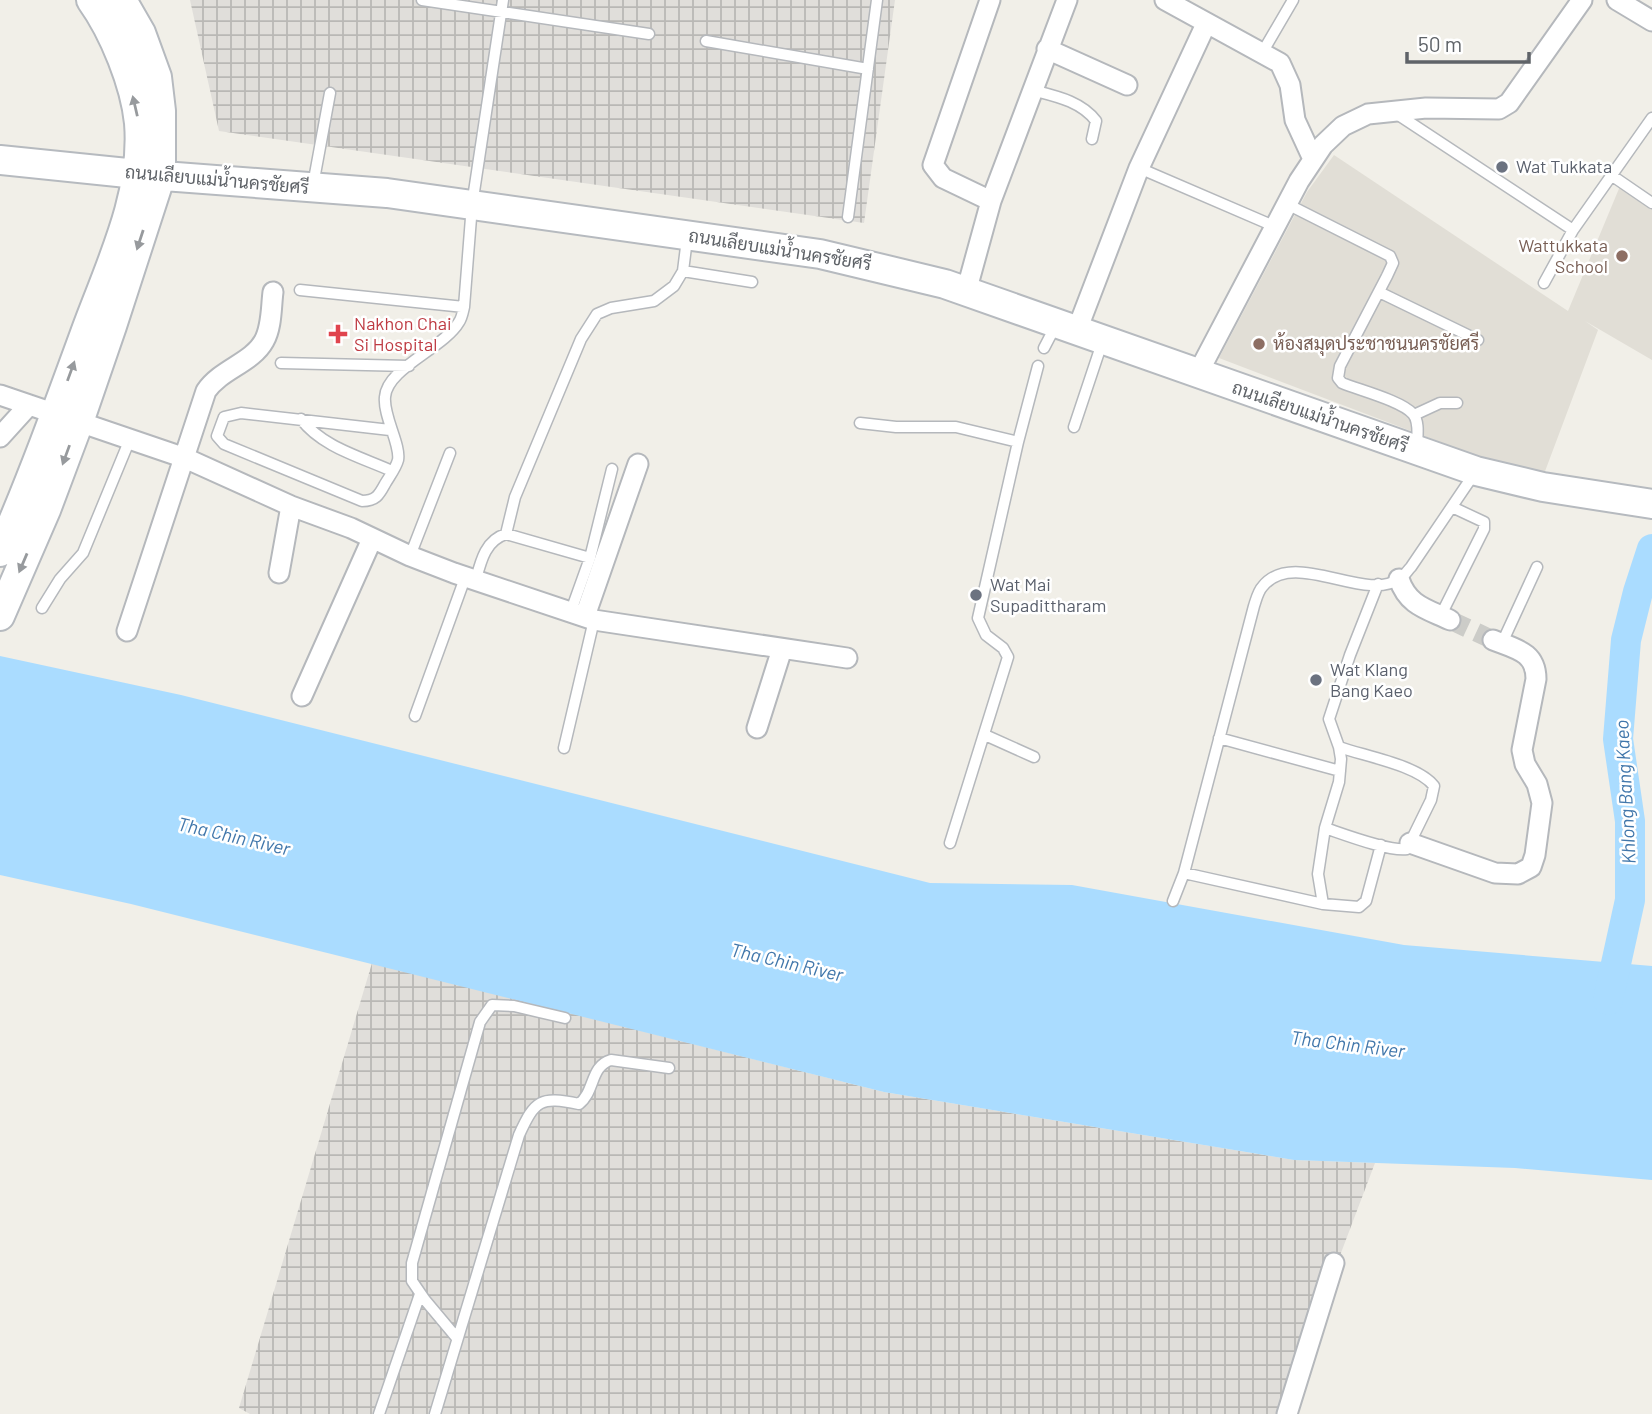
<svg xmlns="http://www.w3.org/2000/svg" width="1652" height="1414" viewBox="0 0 1652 1414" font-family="Barlow,Sarabun,sans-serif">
	<defs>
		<pattern id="industrial-grid" width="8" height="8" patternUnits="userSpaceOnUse" patternTransform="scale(1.75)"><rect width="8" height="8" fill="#e0deda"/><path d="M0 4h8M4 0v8" fill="none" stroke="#b9b8b5"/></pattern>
	</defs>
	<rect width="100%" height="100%" fill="#f1efe8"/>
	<path fill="url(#industrial-grid)" d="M 190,0 L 895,0 L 864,223 L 219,131 Z
		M 372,963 L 884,1092 L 1294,1160 L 1375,1163 L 1280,1414 L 250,1414 L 239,1408 Z"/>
	<path fill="#e1ded6" d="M 1334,155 L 1568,311 L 1623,179 L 1652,201 L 1652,360 L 1585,321 L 1598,330 L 1544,474 L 1490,461 L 1219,358 L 1307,192 Z"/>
	<path fill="#aadcff" d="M 0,656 L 181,695 L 930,883 L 1072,885 L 1404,945 L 1652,966 L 1652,1180 L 1515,1168 L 1294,1160 L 884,1092 L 131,904 L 0,875 Z"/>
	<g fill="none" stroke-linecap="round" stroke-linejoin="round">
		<path stroke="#aadcff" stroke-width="30" d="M 1608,1000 L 1630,900 L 1630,821 L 1618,739 L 1626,640 L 1638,592 L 1652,549"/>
		<path stroke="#ccccc8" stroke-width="19" stroke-dasharray="19 10" stroke-linecap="butt" d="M 1450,620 L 1493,640"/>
		<g stroke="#b5b8bc" stroke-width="13">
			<path id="lane" d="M 422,0 L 649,34
				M 706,41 L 868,69
				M 1262,53 L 1293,0
				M 1032,90 C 1055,96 1081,101 1096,121 L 1092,139
				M 1397,114 L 1573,230 L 1652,118
				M 1139,168 L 1276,227
				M 1611,175 L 1652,203
				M 313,185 L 330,93
				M 1287,204 L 1390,256 L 1393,263 L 1387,276 L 1340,366 L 1338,378 L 1342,383 C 1359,390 1402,401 1413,414 C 1420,422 1417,437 1417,447
				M 848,217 L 877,0
				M 683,271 L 752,282
				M 1544,283 L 1573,230
				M 300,290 L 464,307
				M 1379,292 L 1478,340
				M 1044,348 L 1056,325
				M 281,363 L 409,366
				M 1414,415 L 1440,403 L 1457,403
				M 301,419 C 322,447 361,457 392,471
				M 860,423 L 896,427 L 956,427 L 1018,442
				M 1074,427 L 1102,343
				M 390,430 L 241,413 L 224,417 L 217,436 L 224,444 L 362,501 C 376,501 379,495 385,484 C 389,477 396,468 398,460 C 401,445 383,416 385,397 C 387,368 444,348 459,322 C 462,318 463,311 464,307 L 472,205 L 503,0
				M 506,534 L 515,497 L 581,339 L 597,314 L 611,308 L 654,301 L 674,286 L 683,271 L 687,239
				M 410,556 L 450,453
				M 476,579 C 481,560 486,540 506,534 L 590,558
				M 42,608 L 60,579 L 83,553 L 130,439
				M 571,611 L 590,558 L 612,469
				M 1441,615 L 1484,529 L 1484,522 L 1452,507
				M 1502,643 L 1537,567
				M 415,716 L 465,578
				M 985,735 L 1034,757
				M 1219,738 L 1340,771
				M 1339,747 C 1364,756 1418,765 1434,786 L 1431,800 L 1407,849 C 1390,852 1343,834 1325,828 L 1339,782 L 1341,759 L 1339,747 L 1329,719 L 1350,655 L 1378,584
				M 564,748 L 594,620
				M 950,843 L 1008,657 L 1003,648 L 986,635 L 978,618 L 1018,442 L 1038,366
				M 1184,873 L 1323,904 L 1359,907 L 1366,901 L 1381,845
				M 1173,901 L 1184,873 L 1254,606 C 1256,600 1258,591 1263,586 C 1294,548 1365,603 1399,579 C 1404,577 1407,571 1411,567 L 1474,474
				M 1323,904 L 1318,874 L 1325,828
				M 456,1337 L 425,1300 L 412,1281 L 412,1263 L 480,1022 L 492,1005 L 514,1006 L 565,1018
				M 379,1414 L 420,1294
				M 435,1414 L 519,1135 C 535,1100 540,1096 579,1104 C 595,1092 590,1066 611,1060 L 669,1068"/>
		</g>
		<g stroke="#b5b8bc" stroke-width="23">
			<path id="street" d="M 990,0 L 933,165 L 943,178 L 991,201
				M 1165,0 L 1280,63 L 1290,85 L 1295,120 L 1313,159
				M 1617,0 L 1652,21
				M 1047,49 L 1127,85
				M 966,292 L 991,201 L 1067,0
				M 1077,330 L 1139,168 L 1206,24
				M 1198,373 L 1299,181 L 1323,145 L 1343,126 L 1368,114 L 1426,108 L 1499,109 L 1509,103 L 1582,0
				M 0,395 L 185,458 L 291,506 L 351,528 L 410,556 L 454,573 L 594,620 L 847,658
				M 0,437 L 29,405
				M 279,573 L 291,506
				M 1399,579 C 1408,606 1427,609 1450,620
				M 585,616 L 638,464
				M 127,631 L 206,391 C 221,369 252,363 264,341 C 272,327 271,307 273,292
				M 302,696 L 372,539
				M 757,728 L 782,649
				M 1410,843 L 1495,873 L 1518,874 L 1531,867 L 1535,855 L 1542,803 L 1537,784 L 1525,764 L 1522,750 L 1536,679 C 1536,652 1516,649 1493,640
				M 1287,1414 L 1334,1263"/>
		</g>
		<g stroke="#b6babf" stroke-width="32">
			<path id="secondary" d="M 0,160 L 137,174 L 387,193 L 820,254 L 945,284 L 1476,471 L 1543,487 L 1652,504
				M 0,552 C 31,481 58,407 85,333 C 109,267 145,196 139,123 C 135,84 114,32 91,0
				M 0,616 L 46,510 L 79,422 L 112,326 L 161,175 L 161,111 L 157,77 L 141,33 L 122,0"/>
		</g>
		<use href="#lane" stroke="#fff" stroke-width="10"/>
		<use href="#street" stroke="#fff" stroke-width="19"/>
		<use href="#secondary" stroke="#fff" stroke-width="28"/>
	</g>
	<defs><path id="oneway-solid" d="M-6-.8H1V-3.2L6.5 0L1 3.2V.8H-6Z" transform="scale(1.75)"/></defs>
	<g fill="#979a9d">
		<use href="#oneway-solid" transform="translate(135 106) rotate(-103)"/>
		<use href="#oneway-solid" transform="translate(140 240) rotate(108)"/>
		<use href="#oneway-solid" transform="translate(71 371) rotate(-70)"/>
		<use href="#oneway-solid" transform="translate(66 455) rotate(110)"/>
		<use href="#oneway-solid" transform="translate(23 563) rotate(113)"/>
	</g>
	<g fill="#6b7280" stroke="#fff" stroke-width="2.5">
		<circle cx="1502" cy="167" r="7"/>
		<circle cx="976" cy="595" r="7"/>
		<circle cx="1316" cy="680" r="7"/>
	</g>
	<g fill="#8d6e63" stroke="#fff" stroke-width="2.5">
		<circle cx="1622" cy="256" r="7"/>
		<circle cx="1259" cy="344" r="7"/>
	</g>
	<path fill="#e0444e" stroke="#fff" stroke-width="2.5" d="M334.5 323.5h7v7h7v7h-7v7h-7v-7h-7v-7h7z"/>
	<g text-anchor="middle" stroke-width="5" stroke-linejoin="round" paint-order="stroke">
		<g font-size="18" fill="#5b616d" stroke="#fff" text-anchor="start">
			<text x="1516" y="173">Wat Tukkata</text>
			<text x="990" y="591">Wat Mai<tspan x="990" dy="21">Supadittharam</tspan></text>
			<text x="1330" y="676">Wat Klang<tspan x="1330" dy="21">Bang Kaeo</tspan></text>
		</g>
		<g font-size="18" fill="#5f6368" stroke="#fff">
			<text transform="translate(217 180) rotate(5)" y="6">ถนนเลียบแม่น้ำนครชัยศรี</text>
			<text transform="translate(780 250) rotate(9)" y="6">ถนนเลียบแม่น้ำนครชัยศรี</text>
			<text transform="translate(1320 417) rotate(19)" y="6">ถนนเลียบแม่น้ำนครชัยศรี</text>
		</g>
		<g font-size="18" fill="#785e54" stroke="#fff" text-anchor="end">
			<text x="1608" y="252">Wattukkata<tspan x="1608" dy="21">School</tspan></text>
			<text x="1273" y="350" text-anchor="start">ห้องสมุดประชาชนนครชัยศรี</text>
		</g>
		<g font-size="18" fill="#be3a42" stroke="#fff" text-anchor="start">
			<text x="354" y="330">Nakhon Chai<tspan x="354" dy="21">Si Hospital</tspan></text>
		</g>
		<g font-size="19" font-style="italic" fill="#4177ab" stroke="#fff">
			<text transform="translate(1625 792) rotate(-93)" y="7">Khlong Bang Kaeo</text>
			<text transform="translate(234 836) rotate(13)" y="7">Tha Chin River</text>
			<text transform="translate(787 962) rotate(13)" y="7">Tha Chin River</text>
			<text transform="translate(1348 1044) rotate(7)" y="7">Tha Chin River</text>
		</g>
	</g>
	<path d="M1407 52v10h122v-10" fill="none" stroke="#5f6368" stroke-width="3.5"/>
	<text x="1418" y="52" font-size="21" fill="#5f6368" stroke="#ffffff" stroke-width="5" paint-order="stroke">50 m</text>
</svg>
